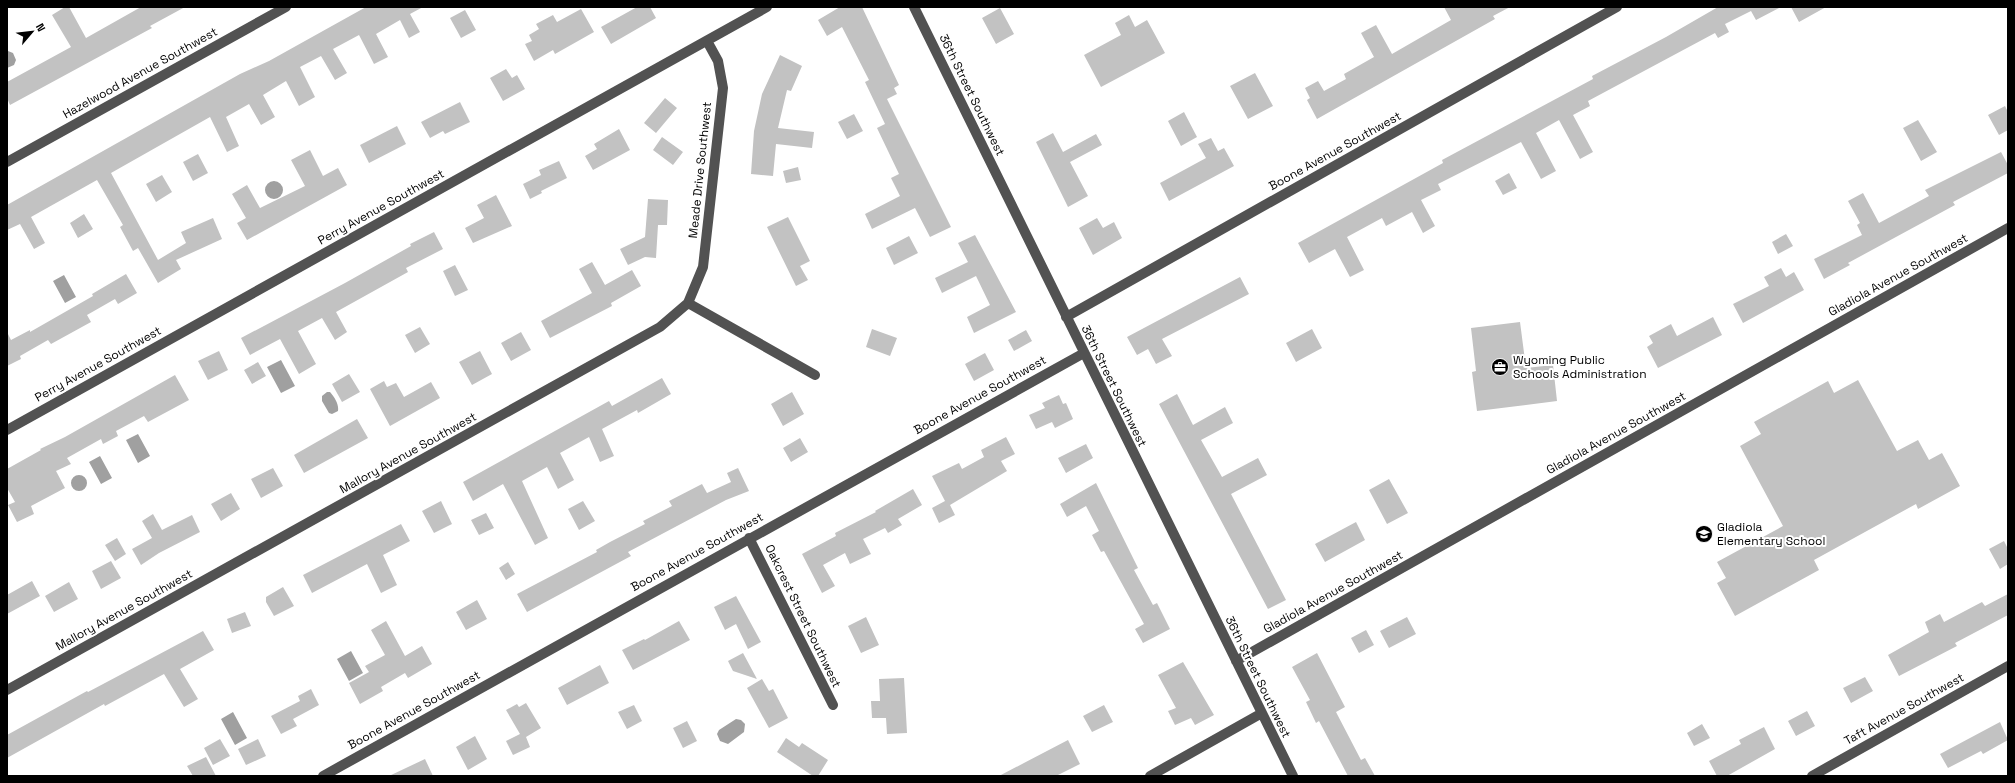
<svg xmlns="http://www.w3.org/2000/svg" width="2015" height="783" viewBox="0 0 2015 783" font-family="'Space Grotesk',sans-serif">
	<rect width="100%" height="100%" fill="#fff"/>
	<path fill="#a0a0a0" d="M 8,51 L 13,53 L 16,60 L 14,65 L 7,68 Z
		M265 190a9 9 0 1 1 18 0a9 9 0 1 1-18 0Z
		M 64,275 L 76,297 L 65,303 L 53,281 Z
		M 281,360 L 295,386 L 281,393 L 267,367 Z
		M 327,392 L 330,392 C 335,398 339,404 338,411 L 332,414 L 329,413 L 322,401 L 322,396 Z
		M 138,434 L 150,456 L 138,463 L 126,440 Z
		M 100,456 L 112,478 L 101,484 L 89,462 Z
		M71 483a8 8 0 1 1 16 0a8 8 0 1 1-16 0Z
		M 351,651 L 363,673 L 349,681 L 337,659 Z
		M 233,712 L 247,738 L 235,745 L 221,719 Z
		M 736,719 L 741,720 L 745,724 L 744,732 L 728,744 L 720,741 L 717,734 L 719,730 Z"/>
	<path fill="#c2c2c2" d="M 65,7 L 69,7 L 86,38 L 141,7 L 185,7 L 150,26 L 152,28 L 10,105 L 7,98 L 7,82 L 71,47 L 52,15 Z
		M 366,7 L 423,7 L 410,14 L 420,32 L 409,38 L 400,20 L 376,34 L 388,57 L 374,64 L 359,35 L 333,49 L 347,73 L 335,80 L 321,56 L 300,67 L 315,97 L 299,106 L 286,81 L 263,95 L 275,117 L 261,125 L 249,104 L 226,117 L 239,146 L 227,152 L 210,117 L 111,173 L 158,260 L 186,243 L 181,232 L 213,218 L 222,239 L 176,260 L 181,269 L 158,283 L 138,248 L 133,251 L 120,227 L 123,225 L 97,180 L 31,217 L 45,243 L 34,249 L 20,224 L 7,230 L 7,205 L 240,74 L 269,61 Z
		M 637,7 L 650,7 L 656,18 L 611,44 L 601,27 Z
		M 840,7 L 862,7 L 899,85 L 894,88 L 897,94 L 887,99 L 951,227 L 930,237 L 915,208 L 872,229 L 865,214 L 900,196 L 891,178 L 899,174 L 877,128 L 885,124 L 865,82 L 869,80 L 842,27 L 827,36 L 818,20 Z
		M 1444,7 L 1510,7 L 1493,16 L 1495,19 L 1317,119 L 1307,100 L 1310,98 L 1305,88 L 1318,81 L 1324,91 L 1346,79 L 1344,74 L 1374,57 L 1361,33 L 1376,25 L 1392,54 L 1451,20 Z
		M 1718,7 L 1781,7 L 1756,20 L 1751,11 L 1725,24 L 1729,32 L 1718,38 L 1715,33 L 1588,101 L 1590,106 L 1573,115 L 1593,152 L 1580,159 L 1559,120 L 1536,133 L 1556,171 L 1541,179 L 1521,142 L 1438,184 L 1441,190 L 1421,200 L 1435,226 L 1423,233 L 1412,212 L 1386,226 L 1382,218 L 1347,237 L 1364,270 L 1350,277 L 1335,249 L 1309,263 L 1298,243 L 1443,163 L 1442,160 L 1593,79 L 1592,76 L 1666,37 Z
		M 1791,7 L 1826,7 L 1799,22 Z
		M 1000,8 L 1014,34 L 996,44 L 982,18 Z
		M 581,9 L 594,32 L 555,54 L 553,50 L 534,61 L 525,44 L 532,41 L 529,35 L 539,29 L 536,24 L 553,15 L 557,22 Z
		M 465,10 L 476,30 L 461,38 L 450,18 Z
		M 1129,15 L 1135,27 L 1147,20 L 1165,53 L 1101,87 L 1084,55 L 1121,35 L 1115,23 Z
		M 780,55 L 802,66 L 791,91 L 787,90 L 778,128 L 814,132 L 812,148 L 776,144 L 773,176 L 751,174 L 754,131 L 762,94 Z
		M 506,69 L 512,78 L 517,75 L 525,89 L 503,101 L 490,78 Z
		M 1255,73 L 1273,106 L 1248,119 L 1230,86 Z
		M 665,98 L 677,108 L 656,133 L 644,123 Z
		M 460,102 L 470,122 L 445,134 L 443,131 L 430,138 L 421,122 Z
		M 2005,106 L 2008,112 L 2008,130 L 1999,135 L 1988,115 Z
		M 1184,112 L 1197,137 L 1181,146 L 1168,121 Z
		M 854,114 L 863,131 L 847,139 L 838,122 Z
		M 1918,120 L 1937,152 L 1921,161 L 1903,128 Z
		M 397,126 L 406,144 L 369,163 L 360,145 Z
		M 619,129 L 630,150 L 593,170 L 585,156 L 597,149 L 594,144 Z
		M 1053,133 L 1063,152 L 1096,134 L 1102,145 L 1070,162 L 1088,196 L 1068,207 L 1036,142 Z
		M 662,137 L 683,152 L 673,165 L 653,150 Z
		M 1211,138 L 1218,151 L 1224,148 L 1234,166 L 1169,201 L 1160,183 L 1206,158 L 1198,144 Z
		M 310,150 L 323,176 L 338,168 L 347,185 L 247,240 L 237,223 L 246,218 L 232,194 L 247,185 L 260,208 L 305,186 L 291,160 Z
		M 2001,152 L 2008,165 L 2008,173 L 1953,202 L 1955,205 L 1848,263 L 1850,265 L 1824,279 L 1814,259 L 1862,235 L 1857,225 L 1860,223 L 1848,201 L 1863,193 L 1879,223 L 1929,196 L 1925,190 Z
		M 198,154 L 208,173 L 193,181 L 183,162 Z
		M 559,161 L 567,178 L 541,191 L 542,193 L 530,199 L 523,184 L 541,175 L 539,170 Z
		M 798,167 L 801,180 L 786,183 L 783,171 Z
		M 1509,173 L 1517,188 L 1503,195 L 1495,181 Z
		M 162,175 L 172,192 L 156,202 L 146,184 Z
		M 496,195 L 512,226 L 473,243 L 465,228 L 484,218 L 477,205 Z
		M 648,199 L 668,200 L 667,225 L 658,225 L 656,258 L 645,257 L 628,265 L 620,249 L 645,237 Z
		M 84,214 L 93,229 L 78,238 L 70,223 Z
		M 788,217 L 810,261 L 800,266 L 808,280 L 796,286 L 767,227 Z
		M 1097,218 L 1103,228 L 1114,222 L 1122,238 L 1093,255 L 1079,228 Z
		M 434,232 L 443,249 L 406,268 L 408,272 L 336,312 L 347,332 L 335,340 L 322,318 L 298,331 L 316,364 L 299,374 L 280,339 L 250,355 L 241,338 L 345,283 L 411,246 L 410,244 Z
		M 1786,234 L 1793,246 L 1778,254 L 1772,242 Z
		M 975,235 L 1016,312 L 974,333 L 967,317 L 990,305 L 976,276 L 942,293 L 935,278 L 968,262 L 958,243 Z
		M 909,236 L 918,253 L 894,265 L 886,248 Z
		M 592,262 L 605,285 L 632,270 L 641,286 L 611,303 L 612,306 L 550,338 L 541,321 L 592,293 L 579,269 Z
		M 455,265 L 468,290 L 455,296 L 443,271 Z
		M 1781,268 L 1786,277 L 1794,272 L 1804,290 L 1743,323 L 1733,304 L 1769,286 L 1764,277 Z
		M 126,274 L 137,293 L 118,304 L 115,299 L 87,315 L 91,322 L 51,344 L 48,340 L 20,356 L 21,359 L 7,366 L 7,332 L 11,340 L 30,330 L 30,332 L 93,296 L 92,294 Z
		M 1240,277 L 1249,294 L 1162,339 L 1172,356 L 1156,364 L 1148,349 L 1137,355 L 1127,337 Z
		M 1713,317 L 1722,335 L 1658,368 L 1647,347 L 1653,343 L 1649,336 L 1671,324 L 1677,336 Z
		M 1520,322 L 1526,368 L 1553,365 L 1557,401 L 1477,411 L 1472,372 L 1476,371 L 1471,328 Z
		M 420,327 L 430,344 L 415,353 L 405,335 Z
		M 872,329 L 897,338 L 890,356 L 866,347 Z
		M 1312,329 L 1322,348 L 1296,362 L 1286,343 Z
		M 1026,330 L 1032,341 L 1014,351 L 1008,340 Z
		M 521,332 L 531,350 L 511,361 L 501,343 Z
		M 219,351 L 228,370 L 208,380 L 198,361 Z
		M 480,351 L 492,374 L 472,385 L 459,362 Z
		M 985,353 L 994,370 L 974,381 L 965,364 Z
		M 258,362 L 266,376 L 252,384 L 244,370 Z
		M 349,374 L 360,392 L 342,402 L 332,384 Z
		M 175,375 L 189,400 L 148,422 L 144,416 L 116,431 L 118,436 L 103,444 L 101,439 L 67,458 L 71,464 L 56,471 L 65,488 L 31,506 L 34,514 L 17,522 L 8,505 L 15,502 L 7,488 L 7,469 L 41,450 L 40,449 L 65,437 Z
		M 662,378 L 671,394 L 638,413 L 637,410 L 602,429 L 614,456 L 600,462 L 589,437 L 560,453 L 574,480 L 558,489 L 547,467 L 522,481 L 548,538 L 535,545 L 503,484 L 473,501 L 463,482 L 609,401 L 612,406 Z
		M 1858,380 L 1897,451 L 1918,440 L 1929,460 L 1942,453 L 1960,486 L 1918,509 L 1916,504 L 1814,560 L 1819,570 L 1735,616 L 1717,583 L 1726,578 L 1717,562 L 1783,526 L 1740,446 L 1761,434 L 1754,422 L 1828,381 L 1834,393 Z
		M 384,381 L 387,387 L 396,383 L 404,397 L 431,382 L 440,398 L 390,426 L 370,389 Z
		M 792,392 L 804,414 L 783,426 L 771,404 Z
		M 1177,394 L 1193,425 L 1225,407 L 1233,423 L 1201,440 L 1222,477 L 1258,458 L 1267,475 L 1231,494 L 1286,600 L 1268,609 L 1159,404 Z
		M 1059,395 L 1063,404 L 1066,403 L 1073,419 L 1055,428 L 1052,422 L 1036,429 L 1029,415 L 1045,408 L 1042,403 Z
		M 357,419 L 368,438 L 304,473 L 294,455 Z
		M 1006,437 L 1015,454 L 1001,461 L 1007,471 L 950,505 L 955,515 L 939,523 L 932,508 L 945,501 L 932,476 L 959,463 L 962,469 L 984,457 L 981,450 Z
		M 800,438 L 808,452 L 791,462 L 783,448 Z
		M 1086,444 L 1093,458 L 1066,473 L 1058,458 Z
		M 273,468 L 283,486 L 261,498 L 251,479 Z
		M 738,468 L 749,491 L 726,500 L 628,552 L 631,556 L 527,612 L 517,594 L 597,552 L 596,550 L 610,542 L 645,524 L 643,521 L 672,506 L 669,501 L 702,484 L 707,493 L 731,482 L 727,473 Z
		M 1389,479 L 1408,513 L 1387,524 L 1369,490 Z
		M 1096,483 L 1138,568 L 1134,570 L 1153,605 L 1157,603 L 1170,629 L 1143,643 L 1135,629 L 1144,624 L 1104,551 L 1101,552 L 1092,535 L 1099,531 L 1086,506 L 1067,517 L 1060,504 Z
		M 913,489 L 922,505 L 898,519 L 902,525 L 888,533 L 885,528 L 863,539 L 871,554 L 850,564 L 845,553 L 823,565 L 835,586 L 822,593 L 802,554 L 836,536 L 835,533 L 876,512 L 875,511 Z
		M 231,493 L 240,509 L 221,521 L 211,504 Z
		M 441,501 L 452,524 L 434,533 L 422,511 Z
		M 583,501 L 595,521 L 579,530 L 568,509 Z
		M 486,513 L 494,528 L 479,535 L 471,520 Z
		M 153,514 L 162,530 L 192,515 L 200,532 L 159,553 L 141,565 L 132,549 L 152,538 L 142,521 Z
		M 1356,522 L 1365,540 L 1325,562 L 1315,544 Z
		M 401,524 L 410,541 L 383,555 L 397,585 L 381,593 L 367,564 L 312,593 L 303,575 Z
		M 117,538 L 126,554 L 115,561 L 105,545 Z
		M 2004,541 L 2008,549 L 2008,564 L 2000,569 L 1989,549 Z
		M 111,561 L 121,578 L 101,589 L 92,571 Z
		M 508,562 L 515,574 L 506,580 L 499,568 Z
		M 32,581 L 40,596 L 7,614 L 7,595 Z
		M 69,582 L 78,599 L 54,612 L 45,596 Z
		M 283,587 L 294,606 L 274,616 L 266,602 L 266,597 Z
		M 2008,594 L 2008,615 L 1955,643 L 1957,646 L 1899,676 L 1888,655 L 1929,632 L 1925,622 L 1940,614 L 1944,622 L 1982,602 L 1985,606 Z
		M 736,596 L 761,642 L 748,649 L 736,624 L 725,630 L 714,607 Z
		M 477,600 L 487,619 L 466,630 L 456,612 Z
		M 245,612 L 251,626 L 232,633 L 227,619 Z
		M 866,617 L 879,645 L 861,653 L 848,626 Z
		M 1407,617 L 1416,634 L 1389,648 L 1380,631 Z
		M 386,621 L 405,656 L 422,646 L 432,664 L 408,678 L 405,673 L 381,687 L 383,691 L 360,704 L 349,683 L 369,672 L 365,666 L 385,655 L 371,630 Z
		M 679,621 L 690,640 L 633,670 L 622,650 L 644,639 L 645,640 Z
		M 1366,630 L 1374,645 L 1359,653 L 1351,638 Z
		M 203,631 L 214,650 L 180,669 L 198,699 L 184,707 L 164,674 L 105,706 L 104,704 L 7,758 L 7,735 L 87,691 L 88,692 Z
		M 743,653 L 757,679 L 733,671 L 728,661 Z
		M 1317,653 L 1345,707 L 1336,712 L 1361,760 L 1365,758 L 1375,776 L 1348,776 L 1319,721 L 1316,723 L 1306,702 L 1310,700 L 1292,667 Z
		M 1183,662 L 1214,715 L 1195,725 L 1191,718 L 1175,725 L 1168,711 L 1176,708 L 1158,675 Z
		M 600,665 L 609,683 L 567,705 L 558,688 Z
		M 1865,677 L 1873,691 L 1851,703 L 1843,688 Z
		M 904,678 L 907,733 L 887,734 L 886,718 L 872,718 L 871,701 L 880,701 L 879,679 Z
		M 762,679 L 769,691 L 773,689 L 788,718 L 769,728 L 747,688 Z
		M 311,689 L 319,705 L 293,719 L 297,726 L 281,734 L 271,716 L 300,701 L 298,696 Z
		M 526,703 L 541,728 L 526,737 L 530,747 L 513,755 L 506,741 L 520,734 L 506,710 L 517,704 L 519,707 Z
		M 634,705 L 642,721 L 627,729 L 618,712 Z
		M 1104,705 L 1113,722 L 1092,732 L 1083,716 Z
		M 1807,711 L 1815,726 L 1796,736 L 1788,721 Z
		M 687,721 L 697,741 L 683,748 L 673,728 Z
		M 2000,722 L 2008,740 L 1983,754 L 1981,751 L 1948,768 L 1940,754 Z
		M 1702,724 L 1710,738 L 1694,746 L 1687,733 Z
		M 1764,727 L 1775,749 L 1727,776 L 1717,776 L 1709,761 L 1741,744 L 1739,740 Z
		M 475,736 L 487,759 L 468,770 L 456,747 Z
		M 786,738 L 799,747 L 802,743 L 828,760 L 818,776 L 813,776 L 777,752 Z
		M 220,739 L 230,756 L 213,765 L 204,748 Z
		M 258,739 L 266,756 L 246,765 L 238,749 Z
		M 1068,740 L 1080,764 L 1056,776 L 999,776 Z
		M 206,757 L 216,776 L 193,776 L 187,766 Z
		M 425,759 L 433,776 L 389,776 Z"/>
	<g fill="none" stroke-linecap="round" stroke-linejoin="round">
		<path stroke="#525252" stroke-width="10" d="M 914,7 L 1293,776
			M 7,162 L 286,7
			M 688,303 L 815,375
			M 1066,317 L 1617,7
			M 7,430 L 767,7
			M 749,538 L 833,705
			M 1236,661 L 2008,228
			M 7,690 L 660,327 L 688,303 L 703,267 L 723,88 L 718,61 L 707,41
			M 323,776 L 1084,353
			M 1150,776 L 1262,713
			M 1812,776 L 2008,666"/>
	</g>
	<defs>
		<g id="office-disc" transform="scale(0.9)"><circle r="9.5" fill="#000" stroke="#fff"/><path d="M-6-3h4V-5.5h4V-3h4V5H-6ZM-1-4.5V-3h2v-1.5ZM-6 0V1H6V0Z" fill="#fff"/></g>
		<g id="school-disc" transform="scale(0.9)"><circle r="9.5" fill="#000" stroke="#fff"/><path d="M0-5L7-2L0 1L-7-2ZM-4 1L0 2.5L4 1V4Q0 6-4 4Z" fill="#fff"/></g>
	</defs>
	<g fill-rule="evenodd">
		<use href="#office-disc" x="1500" y="367"/>
		<use href="#school-disc" x="1704" y="534"/>
	</g>
	<g text-anchor="middle" stroke-width="4" stroke-linejoin="round" paint-order="stroke">
		<g font-size="12" fill="#000" stroke="#fff">
			<text transform="translate(140 73) rotate(-29)" y="4">Hazelwood Avenue Southwest</text>
			<text transform="translate(972 95) rotate(64)" y="4">36th Street Southwest</text>
			<text transform="translate(1335 151) rotate(-29)" y="4">Boone Avenue Southwest</text>
			<text transform="translate(700 170) rotate(-84)" y="4">Meade Drive Southwest</text>
			<text transform="translate(381 207) rotate(-29)" y="4">Perry Avenue Southwest</text>
			<text transform="translate(1898 275) rotate(-29)" y="4">Gladiola Avenue Southwest</text>
			<text transform="translate(98 364) rotate(-29)" y="4">Perry Avenue Southwest</text>
			<text transform="translate(1114 386) rotate(64)" y="4">36th Street Southwest</text>
			<text transform="translate(980 395) rotate(-29)" y="4">Boone Avenue Southwest</text>
			<text transform="translate(1616 433) rotate(-29)" y="4">Gladiola Avenue Southwest</text>
			<text transform="translate(408 453) rotate(-29)" y="4">Mallory Avenue Southwest</text>
			<text transform="translate(697 552) rotate(-29)" y="4">Boone Avenue Southwest</text>
			<text transform="translate(1333 592) rotate(-29)" y="4">Gladiola Avenue Southwest</text>
			<text transform="translate(124 610) rotate(-29)" y="4">Mallory Avenue Southwest</text>
			<text transform="translate(803 616) rotate(64)" y="4">Oakcrest Street Southwest</text>
			<text transform="translate(1258 677) rotate(64)" y="4">36th Street Southwest</text>
			<text transform="translate(1904 709) rotate(-29)" y="4">Taft Avenue Southwest</text>
			<text transform="translate(414 710) rotate(-29)" y="4">Boone Avenue Southwest</text>
		</g>
		<g font-size="12" fill="#000" stroke="#fff" text-anchor="start">
			<text x="1513" y="364">Wyoming Public<tspan x="1513" dy="14">Schools Administration</tspan></text>
			<text x="1717" y="531">Gladiola<tspan x="1717" dy="14">Elementary School</tspan></text>
		</g>
	</g>
	<rect width="2015" height="783" fill="none" stroke="#000000" stroke-width="16"/>
	<g transform="translate(32 32) rotate(62)" stroke="#ffffff" stroke-width="3" paint-order="stroke">
	<path d="M0-3L7 15L0 10L-7 15Z" fill="#000000"/>
	<text y="-6" font-size="11" font-weight="bold" text-anchor="middle" fill="#000000">N</text>
	</g>
</svg>
